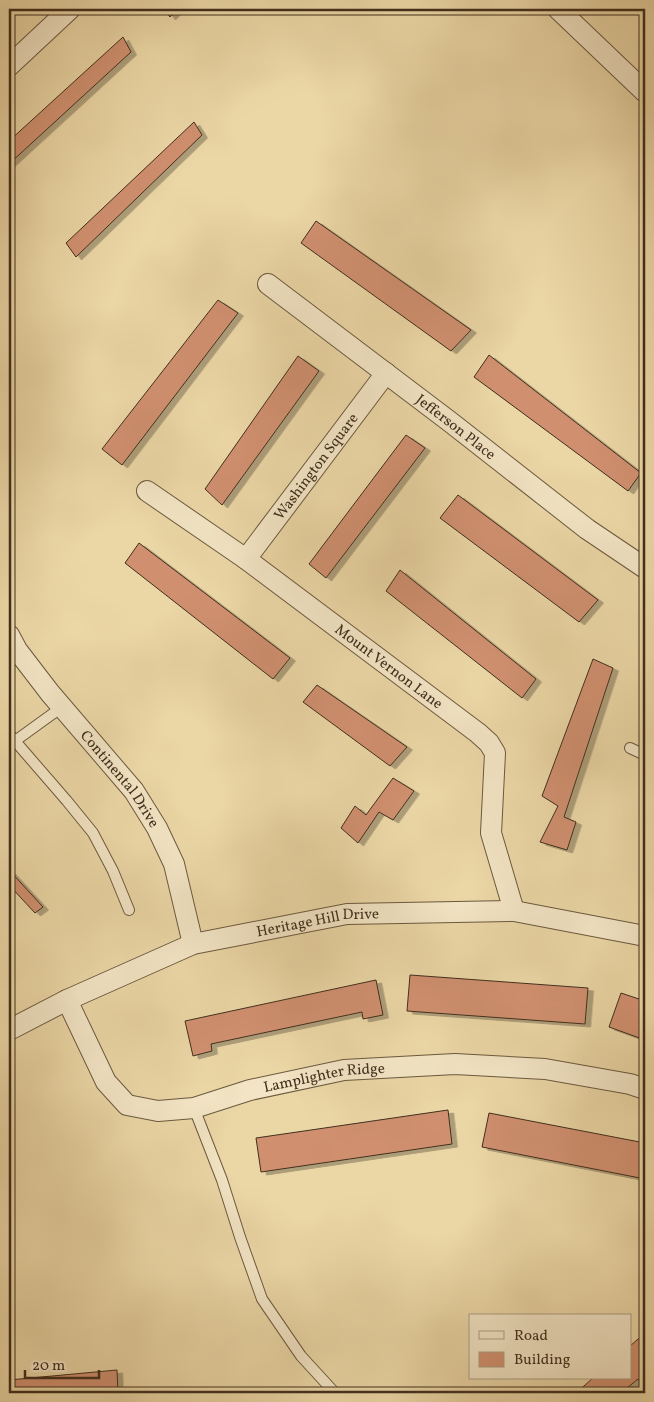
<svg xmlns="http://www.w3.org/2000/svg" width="654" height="1402" viewBox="0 0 654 1402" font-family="Vollkorn,serif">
	<defs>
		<filter id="shadow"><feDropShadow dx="5.5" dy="3" stdDeviation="0" flood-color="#0004"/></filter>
	</defs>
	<rect width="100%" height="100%" fill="#ebd6a5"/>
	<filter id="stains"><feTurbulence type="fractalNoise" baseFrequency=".004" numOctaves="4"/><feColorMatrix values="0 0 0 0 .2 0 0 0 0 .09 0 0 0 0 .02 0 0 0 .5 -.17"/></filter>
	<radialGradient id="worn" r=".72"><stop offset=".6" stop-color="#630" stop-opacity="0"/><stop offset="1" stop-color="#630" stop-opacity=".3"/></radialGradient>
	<path fill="#d0906f" stroke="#402f1d" filter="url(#shadow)" d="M 164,9 L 178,9 L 170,17 Z
		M 123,37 L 131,52 L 9,164 L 9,141 Z
		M 194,122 L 202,135 L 76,257 L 66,243 Z
		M 316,221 L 471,330 L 451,351 L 301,243 Z
		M 218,300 L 238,313 L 122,465 L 102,449 Z
		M 489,355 L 641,473 L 628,491 L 474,377 Z
		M 298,356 L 319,371 L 222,505 L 205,489 Z
		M 406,435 L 425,448 L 326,578 L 309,564 Z
		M 458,495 L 598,600 L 579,622 L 440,518 Z
		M 139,543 L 290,658 L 273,679 L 125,563 Z
		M 400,570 L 536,679 L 522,698 L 386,591 Z
		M 593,659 L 613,668 L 564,817 L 576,822 L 567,850 L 540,842 L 558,806 L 542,796 Z
		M 317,685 L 407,747 L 390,766 L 303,702 Z
		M 393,778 L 414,791 L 393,820 L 379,812 L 358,843 L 341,828 L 355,806 L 366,815 Z
		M 9,870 L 43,907 L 35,913 L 9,885 Z
		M 410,975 L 588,988 L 585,1024 L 407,1011 Z
		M 376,980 L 383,1015 L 363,1019 L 362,1012 L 211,1044 L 212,1051 L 193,1056 L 185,1021 Z
		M 621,993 L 645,1001 L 645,1040 L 609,1027 Z
		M 448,1110 L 452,1144 L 261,1172 L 256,1138 Z
		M 489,1113 L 645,1143 L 645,1179 L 482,1147 Z
		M 645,1333 L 645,1380 L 641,1383 L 638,1379 L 621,1393 L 576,1393 L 593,1378 L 630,1378 L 630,1346 Z
		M 117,1370 L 118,1393 L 9,1393 L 9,1380 Z"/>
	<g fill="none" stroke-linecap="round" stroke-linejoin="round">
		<g stroke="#6b593f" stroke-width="12">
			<path id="service" d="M 9,734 L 67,801 L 93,833 L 113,871 L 129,910
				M 15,741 L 62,707
				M 630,748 L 645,755
				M 194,1108 L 222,1180 L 240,1237 L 262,1299 L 301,1356 L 335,1393"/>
		</g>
		<g stroke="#6b593f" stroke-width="22">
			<g id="minor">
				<path d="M 558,9 L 645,92"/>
				<path d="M 9,66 L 70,9"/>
				<path id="s1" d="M 268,284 L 449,421 L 587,529 L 645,568"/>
				<path id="s2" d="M 147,491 L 246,559 L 478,733 L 489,743 L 495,753 L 491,833 L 514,911"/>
				<path id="s3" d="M 246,559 L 386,373"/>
				<path id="s4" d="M 9,635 L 17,650 L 50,693 L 134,791 L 157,828 L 174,864 L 193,944"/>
				<path id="s5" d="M 67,1000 L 106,1082 L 127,1105 L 158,1111 L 194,1108 L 250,1090 L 344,1070 L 455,1064 L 545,1069 L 630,1084 L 645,1089"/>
				<path id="s6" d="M 9,1030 L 67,1000 L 193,944 L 347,914 L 514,911 L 645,936"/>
			</g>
		</g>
		<use href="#service" stroke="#f2e4c4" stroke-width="10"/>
		<use href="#minor" stroke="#f2e4c4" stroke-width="20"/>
	</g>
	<g text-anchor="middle" stroke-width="5" stroke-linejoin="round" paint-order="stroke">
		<g font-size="15" fill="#402f1d" stroke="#f2e4c4">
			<text dy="5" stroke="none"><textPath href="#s1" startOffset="236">Jefferson Place</textPath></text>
			<text dy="5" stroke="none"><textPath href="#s3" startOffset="116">Washington Square</textPath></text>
			<text dy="5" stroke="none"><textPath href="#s2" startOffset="299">Mount Vernon Lane</textPath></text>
			<text dy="5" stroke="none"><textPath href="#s4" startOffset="182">Continental Drive</textPath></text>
			<text dy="5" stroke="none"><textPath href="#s6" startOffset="330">Heritage Hill Drive</textPath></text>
			<text dy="5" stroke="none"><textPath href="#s5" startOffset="324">Lamplighter Ridge</textPath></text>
		</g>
	</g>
	<rect width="654" height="1402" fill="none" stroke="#ebd6a5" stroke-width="30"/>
	<rect x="10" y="10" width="634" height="1382" fill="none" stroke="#402f1d" stroke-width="2.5"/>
	<rect x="15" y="15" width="624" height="1372" fill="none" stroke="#402f1d"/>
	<rect x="469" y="1314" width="162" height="65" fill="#f2e4c4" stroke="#ab9c81"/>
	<rect x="479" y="1331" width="25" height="8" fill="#f2e4c4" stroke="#ab9c81"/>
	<text x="514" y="1340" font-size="15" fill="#402f1d">Road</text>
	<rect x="479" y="1352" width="25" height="15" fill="#d0906f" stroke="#ab9c81"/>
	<text x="514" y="1364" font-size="15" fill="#402f1d">Building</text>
	<path d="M25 1370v8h74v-8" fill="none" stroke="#402f1d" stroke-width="2.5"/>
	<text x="32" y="1370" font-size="15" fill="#402f1d" stroke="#f2e4c4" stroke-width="4" paint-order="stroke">20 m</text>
	<rect width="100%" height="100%" filter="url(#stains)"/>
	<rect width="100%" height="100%" fill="url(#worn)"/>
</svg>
